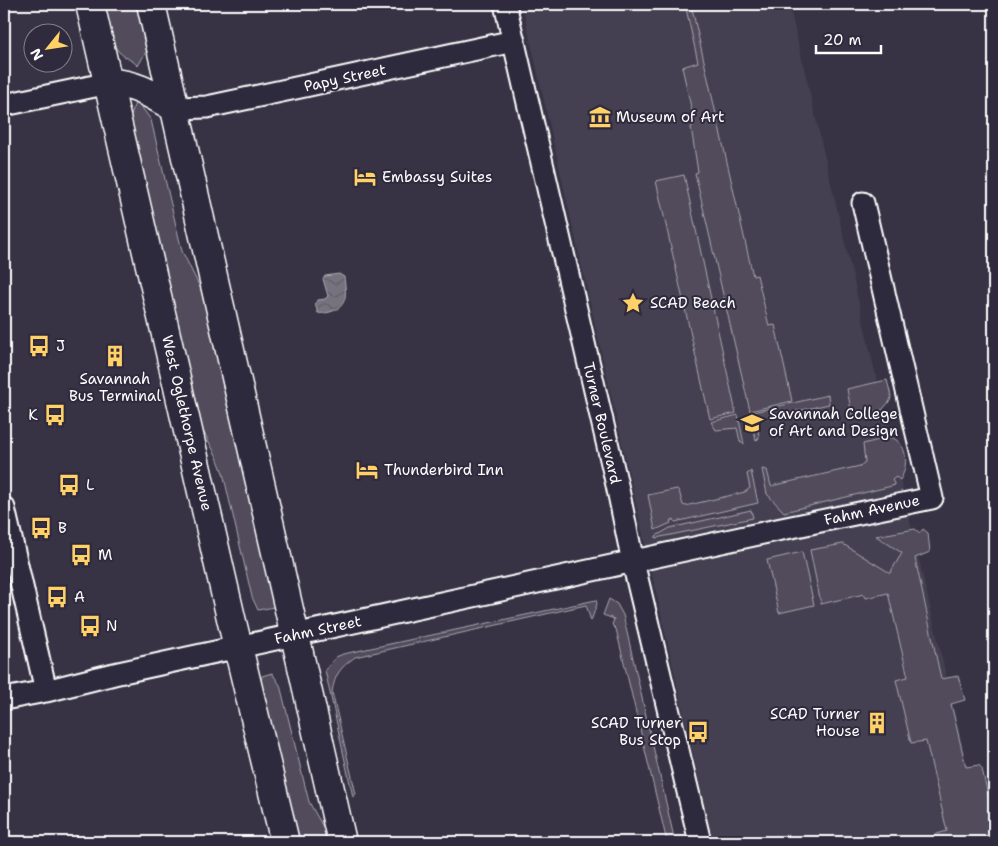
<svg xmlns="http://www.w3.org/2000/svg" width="998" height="846" viewBox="0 0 998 846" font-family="'Shantell Sans',sans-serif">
	<defs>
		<pattern id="water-waves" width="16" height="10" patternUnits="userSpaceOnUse" patternTransform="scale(1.25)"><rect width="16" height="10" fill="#76737f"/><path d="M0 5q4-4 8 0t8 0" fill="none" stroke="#5f5e63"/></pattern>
	</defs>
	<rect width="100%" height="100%" fill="#373345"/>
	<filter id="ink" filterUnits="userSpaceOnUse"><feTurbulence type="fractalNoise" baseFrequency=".02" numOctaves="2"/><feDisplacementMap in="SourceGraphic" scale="10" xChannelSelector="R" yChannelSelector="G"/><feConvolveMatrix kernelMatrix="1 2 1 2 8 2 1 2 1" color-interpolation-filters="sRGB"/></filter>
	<g filter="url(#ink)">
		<path fill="#444051" d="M 522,4 L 789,4 L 985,842 L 713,842 Z"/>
		<path fill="#514c5c" stroke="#a8a6ae" d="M 103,4 L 141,4 L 148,48 L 138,66 C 133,60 125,58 119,52 C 107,39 106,20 103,4 Z
			M 685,4 L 691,4 L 753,276 L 757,275 L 769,326 L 775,325 L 792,401 L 750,411 L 695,173 L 698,172 L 691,127 L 694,125 L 691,117 L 693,116 L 682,67 L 698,62 Z
			M 137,101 L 151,120 L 182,251 L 208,304 L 273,590 L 274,607 L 258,610 L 252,597 L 223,473 L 217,457 L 200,425 L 129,123 L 135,102 Z
			M 684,175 L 736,413 L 710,419 L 656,181 Z
			M 887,380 L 891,396 L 890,401 L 882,410 L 852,415 L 847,389 Z
			M 828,395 L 829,404 L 757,420 L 759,438 L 756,441 L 749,413 Z
			M 738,415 L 744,444 L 740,441 L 737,428 L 716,430 L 711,422 Z
			M 890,437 C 908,442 909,466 900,480 L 896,477 L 892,480 L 895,485 L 892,486 L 784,512 L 767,494 L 762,469 L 767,470 L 771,486 L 860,466 L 865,462 L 863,444 Z
			M 751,471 L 758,503 L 675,522 L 674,519 L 670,521 L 671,523 L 655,530 L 648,495 L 677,489 L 679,491 L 683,505 L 685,506 L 745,492 L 750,488 L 747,474 Z
			M 751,510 L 753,518 L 656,538 L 656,536 L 670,528 Z
			M 915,529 L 920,533 L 923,529 L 928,533 L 930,552 L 915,558 L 941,679 L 958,676 L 965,700 L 951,704 L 966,767 L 979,765 L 982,769 L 994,822 L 994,842 L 935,842 L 934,835 L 947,831 L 926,741 L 911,743 L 896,680 L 908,677 L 888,593 L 866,598 L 864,594 L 821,604 L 810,550 L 843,544 L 890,573 L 902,553 L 876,536 Z
			M 802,552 L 814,605 L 779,613 L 767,560 Z
			M 609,599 L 617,604 L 623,615 L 675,842 L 667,842 L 616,629 L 612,625 L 614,619 L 603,615 Z
			M 596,600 L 597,604 L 591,621 L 586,605 L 355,657 C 340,668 335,674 332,692 L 356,794 L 353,797 L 325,670 L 336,657 L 343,654 Z
			M 272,673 L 280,685 L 309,802 L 327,834 L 329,842 L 294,842 L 259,694 L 262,676 Z"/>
		<path fill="url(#water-waves)" stroke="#adabb2" d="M 339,274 L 344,277 C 346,292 349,307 330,312 C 325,313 323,314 318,313 L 315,304 L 318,300 L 325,299 L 328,296 L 323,279 L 325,276 Z"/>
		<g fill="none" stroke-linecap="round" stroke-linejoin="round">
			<g stroke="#fff" stroke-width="25">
				<path id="minor" d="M 505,4 L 617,485 L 633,562 L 700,842
					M 4,105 L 109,83
					M 175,108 L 207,107 L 514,41
					M 4,508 L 46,691
					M 4,699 L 46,691 L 114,674 L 777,530 L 932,498 L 863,203"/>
			</g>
			<g stroke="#fff" stroke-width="31">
				<path id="secondary" d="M 90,4 L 231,618 L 285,842
					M 151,4 L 342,842
					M 109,83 C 135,83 153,95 175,108"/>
			</g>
			<use href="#minor" stroke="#2f2a3d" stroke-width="21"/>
			<use href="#secondary" stroke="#2f2a3d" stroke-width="28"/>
		</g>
	</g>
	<defs>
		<g id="museum-bare" transform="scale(1.725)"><path d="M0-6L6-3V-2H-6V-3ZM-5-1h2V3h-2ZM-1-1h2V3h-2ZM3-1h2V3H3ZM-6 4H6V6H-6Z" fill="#ffd166" stroke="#2f2a3d" stroke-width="2.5" paint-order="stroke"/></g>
		<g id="hotel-bare" transform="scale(1.725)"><path d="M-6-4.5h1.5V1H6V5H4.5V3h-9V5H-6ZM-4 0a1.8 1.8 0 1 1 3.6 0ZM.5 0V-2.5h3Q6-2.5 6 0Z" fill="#ffd166" stroke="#2f2a3d" stroke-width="2.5" paint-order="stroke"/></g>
		<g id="sight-bare" transform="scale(1.725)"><path d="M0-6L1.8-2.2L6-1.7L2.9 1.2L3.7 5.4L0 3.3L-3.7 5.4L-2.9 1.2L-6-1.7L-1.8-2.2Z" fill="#ffd166" stroke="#2f2a3d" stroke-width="2.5" paint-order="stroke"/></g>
		<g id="bus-bare" transform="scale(1.725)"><path d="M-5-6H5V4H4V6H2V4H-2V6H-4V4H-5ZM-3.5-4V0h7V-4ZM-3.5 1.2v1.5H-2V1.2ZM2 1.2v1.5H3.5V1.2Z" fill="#ffd166" stroke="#2f2a3d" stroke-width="2.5" paint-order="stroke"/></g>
		<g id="building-bare" transform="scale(1.725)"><path d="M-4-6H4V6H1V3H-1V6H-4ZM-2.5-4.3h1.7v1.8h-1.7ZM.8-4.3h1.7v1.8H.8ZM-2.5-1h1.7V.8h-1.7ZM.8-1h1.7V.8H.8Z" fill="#ffd166" stroke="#2f2a3d" stroke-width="2.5" paint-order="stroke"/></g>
		<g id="university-bare" transform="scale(1.725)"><path d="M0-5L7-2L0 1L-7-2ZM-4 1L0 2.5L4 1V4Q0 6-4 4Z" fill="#ffd166" stroke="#2f2a3d" stroke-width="2.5" paint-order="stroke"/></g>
	</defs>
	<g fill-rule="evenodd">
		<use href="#museum-bare" x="600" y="117"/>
		<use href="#hotel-bare" x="365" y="177"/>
		<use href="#sight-bare" x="633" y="303"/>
		<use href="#bus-bare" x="39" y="346"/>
		<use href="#building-bare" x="115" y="356"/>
		<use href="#bus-bare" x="55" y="415"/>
		<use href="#university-bare" x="752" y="423"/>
		<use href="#hotel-bare" x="367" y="470"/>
		<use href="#bus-bare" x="69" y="485"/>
		<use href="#bus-bare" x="41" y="528"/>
		<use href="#bus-bare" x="81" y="555"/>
		<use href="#bus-bare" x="57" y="597"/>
		<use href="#bus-bare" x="90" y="626"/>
		<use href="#building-bare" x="877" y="723"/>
		<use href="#bus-bare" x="698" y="732"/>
	</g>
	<g text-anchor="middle" stroke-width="4" stroke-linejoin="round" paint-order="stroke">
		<g font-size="15" fill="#fff" stroke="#2f2a3d">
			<text transform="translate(345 78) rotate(-12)" y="5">Papy Street</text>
			<text transform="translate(187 423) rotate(77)" y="5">West Oglethorpe Avenue</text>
			<text transform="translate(602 423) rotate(77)" y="5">Turner Boulevard</text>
			<text transform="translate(872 510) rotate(-12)" y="5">Fahm Avenue</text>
			<text transform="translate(318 630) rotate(-12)" y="5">Fahm Street</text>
		</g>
		<g font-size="15" fill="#fff" stroke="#2f2a3d" text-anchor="start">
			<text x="616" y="122">Museum of Art</text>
			<text x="382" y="182">Embassy Suites</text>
			<text x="650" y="308">SCAD Beach</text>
			<text x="56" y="351">J</text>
			<text x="115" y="384" text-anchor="middle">Savannah<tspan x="115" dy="17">Bus Terminal</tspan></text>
			<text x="769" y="419">Savannah College<tspan x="769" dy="17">of Art and Design</tspan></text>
			<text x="38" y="420" text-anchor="end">K</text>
			<text x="384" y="475">Thunderbird Inn</text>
			<text x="86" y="490">L</text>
			<text x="58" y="533">B</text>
			<text x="98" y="560">M</text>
			<text x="74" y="602">A</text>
			<text x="106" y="631">N</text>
			<text x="860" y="719" text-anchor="end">SCAD Turner<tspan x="860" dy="17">House</tspan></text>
			<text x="681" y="728" text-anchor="end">SCAD Turner<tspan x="681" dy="17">Bus Stop</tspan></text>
		</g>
	</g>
	<rect width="998" height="846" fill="none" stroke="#2f2a3d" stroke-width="20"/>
	<rect x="10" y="10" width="978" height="826" fill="none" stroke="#fff" stroke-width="2" filter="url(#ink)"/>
	<g transform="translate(48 48) rotate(240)"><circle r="24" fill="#2f2a3d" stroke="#827f8b"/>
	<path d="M0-4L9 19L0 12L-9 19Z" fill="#ffd166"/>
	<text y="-8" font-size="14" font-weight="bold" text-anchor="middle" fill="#ffffff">N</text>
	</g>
	<path d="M816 45v8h65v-8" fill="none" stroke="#ffffff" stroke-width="2.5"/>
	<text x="823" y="45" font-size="15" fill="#ffffff" stroke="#2f2a3d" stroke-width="4" paint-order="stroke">20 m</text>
</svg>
